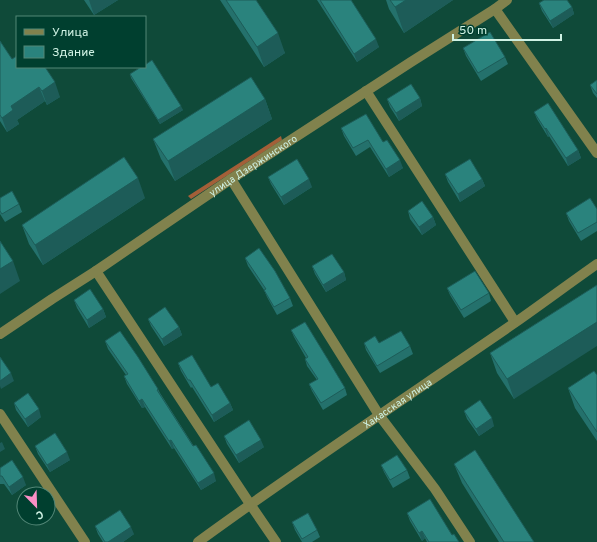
<svg xmlns="http://www.w3.org/2000/svg" width="597" height="542" viewBox="0 0 597 542" font-family="Overpass,sans-serif">
	<rect width="100%" height="100%" fill="#0f4a39"/>
	<path fill="#a35f38" d="M 281,136 L 282,140 L 191,199 L 188,196 Z"/>
	<g fill="none" stroke-linecap="round" stroke-linejoin="round">
		<g stroke="#81824d" stroke-width="10">
			<path d="M 495,9 L 597,153"/>
			<path d="M 366,91 L 515,322"/>
			<path d="M 231,179 L 379,415 L 435,489 L 470,542"/>
			<path d="M 96,271 L 250,504 L 276,542"/>
			<path id="s1" d="M 0,334 L 52,299 L 96,271 L 231,179 L 411,62 L 495,9 L 507,0"/>
			<path d="M 0,414 L 85,542"/>
			<path id="s2" d="M 198,542 C 302,466 410,395 516,322 C 543,303 570,283 597,264"/>
		</g>
	</g>
	<path fill="#24716c" d="M 84,0 L 118,0 L 94,15 Z
		M 220,0 L 256,0 L 285,53 L 264,67 Z
		M 317,0 L 351,0 L 379,47 L 357,62 Z
		M 386,0 L 453,0 L 404,33 L 389,9 Z
		M 539,3 L 572,7 L 574,14 L 553,28 L 542,11 Z
		M 0,41 L 12,59 L 60,97 L 47,105 L 45,101 L 17,120 L 19,124 L 7,132 L 0,121 Z
		M 463,48 L 505,57 L 508,64 L 481,81 L 466,56 Z
		M 130,74 L 183,110 L 160,124 L 131,78 Z
		M 597,80 L 597,98 L 593,93 L 590,85 Z
		M 420,98 L 422,106 L 399,121 L 390,107 L 387,99 Z
		M 265,99 L 272,119 L 175,181 L 161,159 L 153,139 Z
		M 534,112 L 578,150 L 581,158 L 568,166 L 549,136 L 548,137 L 537,119 Z
		M 341,128 L 383,142 L 403,168 L 389,177 L 370,147 L 356,156 L 344,136 Z
		M 445,174 L 482,179 L 485,186 L 460,202 L 448,182 Z
		M 268,177 L 312,187 L 284,205 L 271,184 Z
		M 0,198 L 19,204 L 22,212 L 5,222 L 0,214 Z
		M 145,198 L 43,265 L 29,244 L 22,225 Z
		M 597,209 L 597,231 L 581,241 L 569,221 L 566,213 Z
		M 408,211 L 433,217 L 436,225 L 422,235 L 410,219 Z
		M 245,258 L 290,298 L 293,306 L 277,315 L 267,297 L 264,290 L 248,266 Z
		M 312,266 L 344,272 L 346,280 L 326,292 L 315,274 Z
		M 597,285 L 514,399 L 497,373 L 490,353 Z
		M 447,288 L 489,293 L 491,301 L 464,318 L 450,295 Z
		M 74,300 L 103,309 L 106,317 L 89,328 L 77,308 Z
		M 148,319 L 179,327 L 182,335 L 164,346 L 151,326 Z
		M 291,330 L 327,358 L 329,362 L 345,388 L 347,395 L 323,410 L 312,391 L 309,384 L 317,380 L 307,366 L 305,359 L 306,358 L 294,337 Z
		M 105,341 L 158,389 L 160,393 L 216,481 L 201,490 L 174,448 L 172,449 L 145,407 L 142,408 L 127,384 L 124,376 L 126,375 L 108,349 Z
		M 364,343 L 410,346 L 413,354 L 380,373 L 366,350 Z
		M 178,363 L 211,387 L 230,403 L 233,410 L 214,422 L 192,387 L 191,388 L 181,371 Z
		M 597,375 L 597,441 L 575,408 L 568,388 Z
		M 14,403 L 41,417 L 28,427 L 16,410 Z
		M 464,411 L 494,426 L 479,436 L 467,419 Z
		M 224,436 L 264,447 L 239,463 L 227,444 Z
		M 35,446 L 70,460 L 50,472 L 38,454 Z
		M 454,464 L 534,542 L 499,542 L 462,483 Z
		M 381,465 L 407,470 L 410,478 L 393,488 L 384,472 Z
		M 0,468 L 26,485 L 12,495 L 4,484 L 0,484 Z
		M 407,513 L 452,535 L 459,542 L 427,542 L 425,538 L 422,541 L 410,521 Z
		M 292,522 L 317,530 L 320,537 L 312,542 L 302,542 L 295,530 Z
		M 95,526 L 134,534 L 123,542 L 103,542 L 98,534 Z"/>
	<path fill="#1d5c58" d="M 89,0 L 118,0 L 94,15 Z
		M 406,0 L 453,0 L 404,33 L 395,7 Z
		M 572,7 L 574,14 L 553,28 L 550,21 Z
		M 278,33 L 285,53 L 264,67 L 257,47 Z
		M 376,39 L 379,47 L 357,62 L 354,54 Z
		M 55,82 L 60,97 L 47,105 L 42,91 Z
		M 39,87 L 45,101 L 17,120 L 19,124 L 7,132 L 2,118 L 11,106 Z
		M 420,98 L 422,106 L 399,121 L 396,113 Z
		M 265,99 L 272,119 L 175,181 L 168,161 Z
		M 181,106 L 183,110 L 160,124 L 158,120 Z
		M 546,128 L 549,136 L 548,137 L 545,129 Z
		M 578,150 L 581,158 L 568,166 L 566,158 Z
		M 400,160 L 403,168 L 389,177 L 386,169 Z
		M 138,178 L 145,198 L 43,265 L 35,245 Z
		M 309,179 L 312,187 L 284,205 L 281,197 Z
		M 482,179 L 485,186 L 460,202 L 458,194 Z
		M 433,217 L 436,225 L 422,235 L 419,227 Z
		M 13,261 L 20,281 L 0,294 L 0,269 Z
		M 344,272 L 346,280 L 326,292 L 323,285 Z
		M 103,309 L 106,317 L 89,328 L 87,320 Z
		M 597,322 L 597,346 L 514,399 L 507,379 Z
		M 179,327 L 182,335 L 164,346 L 162,339 Z
		M 11,373 L 14,381 L 1,389 L 0,386 L 0,381 Z
		M 142,399 L 145,407 L 142,408 L 139,401 Z
		M 230,403 L 233,410 L 214,422 L 212,415 Z
		M 39,409 L 41,417 L 28,427 L 25,419 Z
		M 492,418 L 494,426 L 479,436 L 476,429 Z
		M 171,440 L 174,448 L 172,449 L 169,441 Z
		M 261,440 L 264,447 L 239,463 L 236,455 Z
		M 2,442 L 5,449 L 0,452 L 0,443 Z
		M 67,452 L 70,460 L 50,472 L 47,465 Z
		M 214,473 L 216,481 L 201,490 L 198,483 Z
		M 23,477 L 26,485 L 12,495 L 9,487 Z
		M 131,527 L 134,534 L 123,542 L 108,542 Z
		M 422,531 L 425,538 L 422,541 L 419,533 Z"/>
	<path fill="#2a837d" stroke="#1d5c58" d="M 226,0 L 256,0 L 278,33 L 257,47 Z
		M 320,0 L 351,0 L 376,39 L 354,54 Z
		M 390,0 L 406,0 L 395,7 Z
		M 544,0 L 567,0 L 572,7 L 550,21 L 539,3 Z
		M 490,32 L 505,57 L 478,73 L 463,48 Z
		M 0,41 L 12,59 L 17,56 L 17,67 L 45,67 L 55,82 L 42,91 L 39,87 L 11,106 L 13,110 L 2,118 L 0,115 Z
		M 152,60 L 181,106 L 158,120 L 130,74 L 141,67 L 145,67 L 145,65 Z
		M 251,77 L 265,99 L 168,161 L 153,139 Z
		M 597,80 L 597,94 L 590,85 Z
		M 411,84 L 420,98 L 396,113 L 387,99 Z
		M 548,103 L 578,150 L 566,158 L 546,128 L 545,129 L 534,112 Z
		M 366,114 L 383,142 L 387,140 L 400,160 L 386,169 L 368,140 L 353,148 L 341,128 Z
		M 124,157 L 138,178 L 35,245 L 22,225 Z
		M 297,159 L 309,179 L 281,197 L 268,177 Z
		M 470,159 L 482,179 L 458,194 L 445,174 Z
		M 12,191 L 19,204 L 2,214 L 0,211 L 0,198 Z
		M 590,198 L 597,209 L 597,222 L 578,233 L 566,213 Z
		M 422,201 L 433,217 L 419,227 L 408,211 Z
		M 0,241 L 13,261 L 0,269 Z
		M 259,248 L 275,271 L 290,298 L 274,307 L 264,290 L 266,289 L 245,258 Z
		M 332,254 L 344,272 L 323,285 L 312,266 Z
		M 475,271 L 489,293 L 461,310 L 447,288 Z
		M 597,285 L 597,322 L 507,379 L 490,353 Z
		M 90,289 L 103,309 L 87,320 L 74,300 Z
		M 165,307 L 179,327 L 162,339 L 148,319 Z
		M 305,322 L 327,358 L 345,388 L 321,403 L 309,384 L 318,379 L 305,359 L 308,357 L 291,330 Z
		M 120,331 L 138,357 L 158,389 L 157,390 L 193,446 L 196,445 L 214,473 L 198,483 L 171,440 L 169,441 L 142,399 L 139,401 L 124,376 L 128,374 L 105,341 Z
		M 401,331 L 410,346 L 377,366 L 364,343 L 375,336 L 379,343 Z
		M 192,355 L 211,387 L 218,383 L 230,403 L 212,415 L 190,380 L 188,380 L 178,363 Z
		M 0,357 L 11,373 L 0,381 Z
		M 594,371 L 597,375 L 597,432 L 568,388 Z
		M 28,393 L 39,409 L 25,419 L 14,403 Z
		M 480,400 L 492,418 L 476,429 L 464,411 Z
		M 249,420 L 261,440 L 236,455 L 224,436 Z
		M 55,433 L 67,452 L 47,465 L 35,446 Z
		M 475,450 L 534,542 L 504,542 L 454,464 Z
		M 397,455 L 407,470 L 390,480 L 381,465 Z
		M 12,460 L 23,477 L 9,487 L 2,476 L 0,476 L 0,468 Z
		M 430,499 L 452,535 L 454,534 L 459,542 L 429,542 L 422,531 L 419,533 L 407,513 Z
		M 120,510 L 131,527 L 108,542 L 105,542 L 95,526 Z
		M 308,513 L 317,530 L 302,539 L 292,522 Z"/>
	<g text-anchor="middle" stroke-width="3" stroke-linejoin="round" paint-order="stroke">
		<g font-size="10" fill="#cff2e4" stroke="#003f2f">
			<text dy="4" stroke="none"><textPath href="#s1" startOffset="304">улица Дзержинского</textPath></text>
			<text dy="4" stroke="none"><textPath href="#s2" startOffset="243">Хакасская улица</textPath></text>
		</g>
	</g>
	<rect x="16" y="16" width="130" height="52" fill="#003f2f" stroke="#538777"/>
	<rect x="24" y="29" width="20" height="6" fill="#81824d" stroke="#538777"/>
	<text x="52" y="36" font-size="12" fill="#cff2e4">Улица</text>
	<rect x="24" y="46" width="20" height="12" fill="#2a837d" stroke="#538777"/>
	<text x="52" y="56" font-size="12" fill="#cff2e4">Здание</text>
	<g transform="translate(36 506) rotate(157)"><circle r="19" fill="#003f2f" stroke="#538777"/>
	<path d="M0-3L7 15L0 10L-7 15Z" fill="#fb8fc6"/>
	<text y="-6" font-size="11" font-weight="bold" text-anchor="middle" fill="#cff2e4">С</text>
	</g>
	<path d="M453 34v6h108v-6" fill="none" stroke="#cff2e4" stroke-width="2"/>
	<text x="459" y="34" font-size="12" fill="#cff2e4" stroke="#003f2f" stroke-width="3" paint-order="stroke">50 m</text>
</svg>
